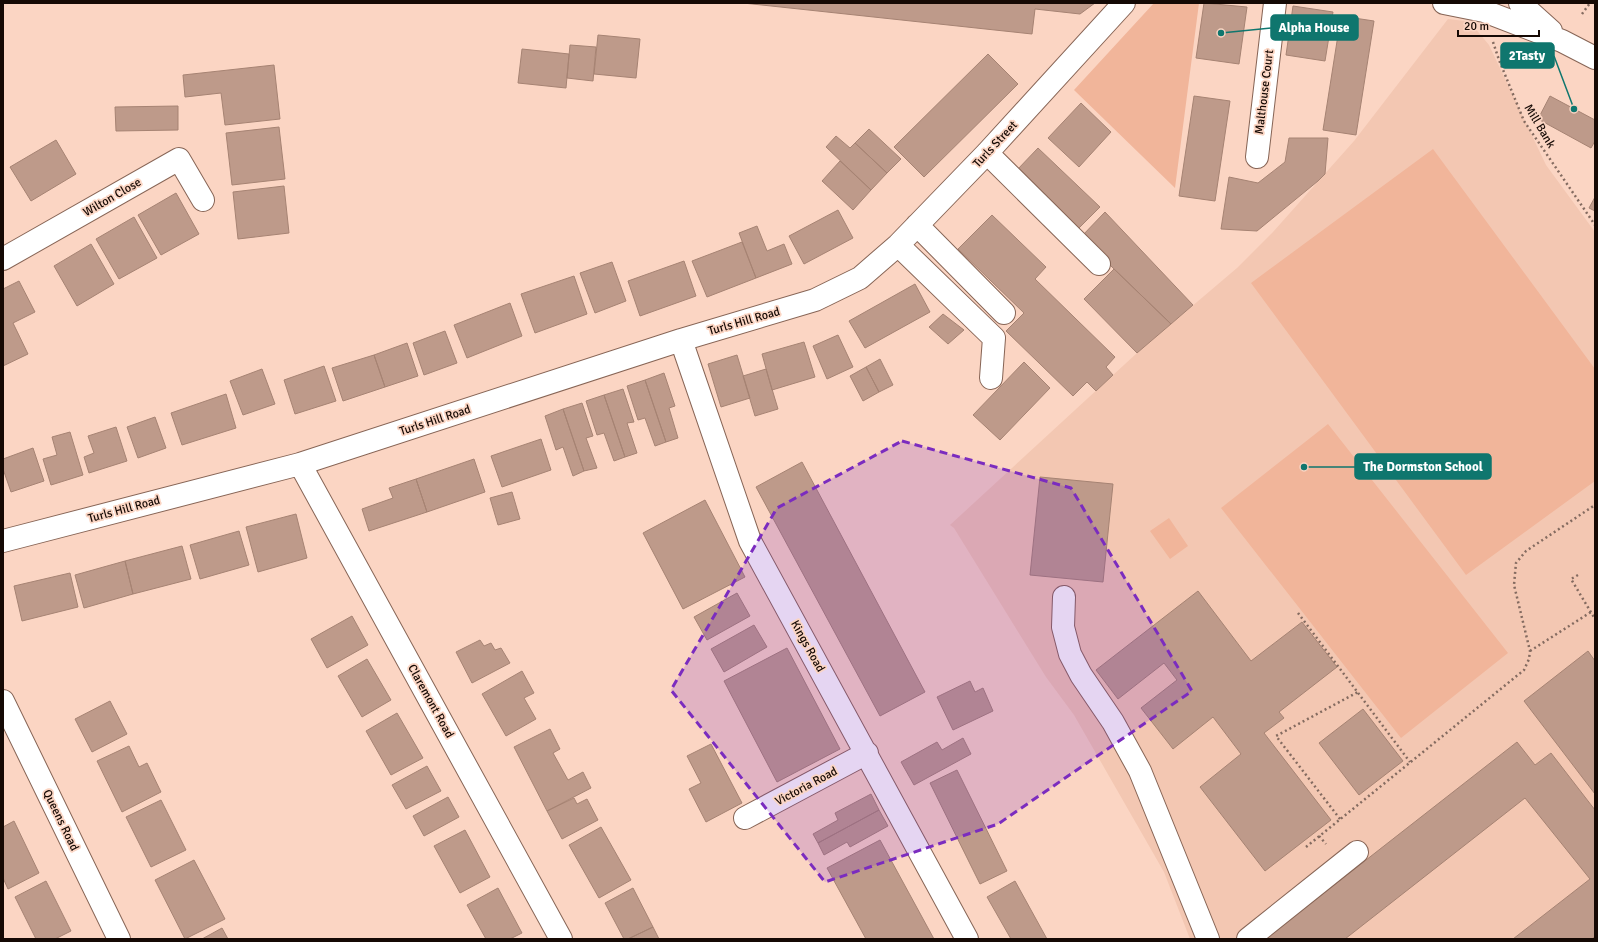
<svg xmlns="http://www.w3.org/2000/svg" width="1598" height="942" viewBox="0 0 1598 942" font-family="Signika,sans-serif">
	<rect width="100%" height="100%" fill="#fbd5c3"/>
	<path fill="#f3c7b2" d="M 1448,19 L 1465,21 L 1474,27 L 1489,45 L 1546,165 L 1595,232 L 1595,939 L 1190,939 L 1164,872 L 1074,715 L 1046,677 L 954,528 L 950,525 L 1137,353 L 1237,268 L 1273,232 L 1354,141 Z"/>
	<path fill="#f1b59a" d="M 1154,3 L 1199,3 L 1175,188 L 1074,90 Z
		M 1433,149 L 1595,369 L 1595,481 L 1466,575 L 1251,283 Z
		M 1328,424 L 1508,653 L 1401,738 L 1221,508 Z
		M 1169,518 L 1188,546 L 1170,559 L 1150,531 Z"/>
	<path fill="#be9a8a" stroke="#a68373" d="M 743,3 L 1095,3 L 1080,14 L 1035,9 L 1032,34 Z
		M 1204,3 L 1247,7 L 1239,64 L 1196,58 Z
		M 1293,6 L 1333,12 L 1325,61 L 1286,55 Z
		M 1341,16 L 1374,21 L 1356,135 L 1323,130 Z
		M 598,35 L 640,39 L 636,78 L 594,74 Z
		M 570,45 L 596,47 L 593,81 L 567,78 Z
		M 522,49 L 569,54 L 566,88 L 518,83 Z
		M 988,54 L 1018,84 L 924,177 L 894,147 Z
		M 274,65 L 280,119 L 225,125 L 221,93 L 185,97 L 183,75 Z
		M 1194,96 L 1230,101 L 1215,201 L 1179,196 Z
		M 1550,96 L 1595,120 L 1595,141 L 1591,148 L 1538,119 Z
		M 1081,103 L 1111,132 L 1079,167 L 1048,138 Z
		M 178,106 L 178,130 L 116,131 L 115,107 Z
		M 279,127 L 285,179 L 232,185 L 226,133 Z
		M 869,129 L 901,159 L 887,173 L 855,143 Z
		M 836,136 L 850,148 L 855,143 L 887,173 L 871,190 L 826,147 Z
		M 1289,138 L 1328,138 L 1325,174 L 1318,181 L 1257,231 L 1221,229 L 1229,177 L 1258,183 L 1285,162 Z
		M 56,140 L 76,174 L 31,201 L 10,167 Z
		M 1038,148 L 1100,207 L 1078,229 L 1017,170 Z
		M 840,161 L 871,190 L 853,210 L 822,181 Z
		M 284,186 L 289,233 L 238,239 L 233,192 Z
		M 176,193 L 199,234 L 161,255 L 138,215 Z
		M 1595,197 L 1595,211 L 1589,208 Z
		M 838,210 L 853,238 L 804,264 L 789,236 Z
		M 1105,212 L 1193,305 L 1171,324 L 1081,237 Z
		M 992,215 L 1046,267 L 1035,279 L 1115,357 L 1106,367 L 1113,375 L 1096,391 L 1087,382 L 1073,396 L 1006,331 L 1024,313 L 958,249 Z
		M 134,217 L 157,258 L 119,279 L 96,239 Z
		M 757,226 L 767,251 L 784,244 L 792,264 L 756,278 L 739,233 Z
		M 742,242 L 756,278 L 707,297 L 692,261 Z
		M 91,244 L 114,284 L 77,306 L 54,266 Z
		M 684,261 L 696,296 L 640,316 L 628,281 Z
		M 612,262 L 626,301 L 595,313 L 580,273 Z
		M 1114,269 L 1171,324 L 1137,353 L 1084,299 Z
		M 574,276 L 587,314 L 535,333 L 521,294 Z
		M 19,281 L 35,312 L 13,323 L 28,354 L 3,366 L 3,289 Z
		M 915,284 L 930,312 L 865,348 L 849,321 Z
		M 510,303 L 522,336 L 467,358 L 454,325 Z
		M 943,314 L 964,330 L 948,344 L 929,327 Z
		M 445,331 L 457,363 L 424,375 L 413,343 Z
		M 838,335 L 853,367 L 827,379 L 813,346 Z
		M 804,342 L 815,377 L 772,390 L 762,354 Z
		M 407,343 L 418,376 L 385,387 L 374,355 Z
		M 374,355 L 385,387 L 343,401 L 332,368 Z
		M 737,355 L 750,398 L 721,407 L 708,364 Z
		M 880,359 L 893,385 L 879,392 L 866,367 Z
		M 1024,362 L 1050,388 L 1000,440 L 973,415 Z
		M 324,366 L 336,401 L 295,414 L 284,380 Z
		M 866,367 L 879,392 L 863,401 L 850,376 Z
		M 262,369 L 275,404 L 243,415 L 230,381 Z
		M 766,369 L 778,409 L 755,416 L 743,376 Z
		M 664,373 L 675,406 L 669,408 L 678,438 L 666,442 L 645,380 Z
		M 645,380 L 666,442 L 655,446 L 645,418 L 638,420 L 627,386 Z
		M 623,389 L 634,422 L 627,423 L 637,453 L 625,457 L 604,395 Z
		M 226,394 L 236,428 L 182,445 L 171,413 Z
		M 604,395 L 625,457 L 614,461 L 604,433 L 597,435 L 586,401 Z
		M 582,403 L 593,436 L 586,438 L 597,468 L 584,471 L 563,409 Z
		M 563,409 L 584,471 L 573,476 L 563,447 L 556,450 L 545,416 Z
		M 155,417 L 166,448 L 138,458 L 127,427 Z
		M 116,427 L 127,461 L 89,473 L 84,457 L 94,453 L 88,436 Z
		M 70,432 L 83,475 L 51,485 L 43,459 L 57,455 L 52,437 Z
		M 541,439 L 551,470 L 502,487 L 491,456 Z
		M 33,448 L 44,481 L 11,492 L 3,469 L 3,459 Z
		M 474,459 L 485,492 L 427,512 L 416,479 Z
		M 802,462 L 925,692 L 880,716 L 756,487 Z
		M 1040,477 L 1113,484 L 1103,582 L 1030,575 Z
		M 416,479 L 427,512 L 369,531 L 362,509 L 393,498 L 389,488 Z
		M 512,492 L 520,519 L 498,525 L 490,498 Z
		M 705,500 L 745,577 L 683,609 L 643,533 Z
		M 296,514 L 307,558 L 258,572 L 246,527 Z
		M 239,531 L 249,565 L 200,579 L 190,545 Z
		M 182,546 L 191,579 L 133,594 L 125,561 Z
		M 125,561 L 133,594 L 84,608 L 75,575 Z
		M 70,573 L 78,607 L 22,621 L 14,586 Z
		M 1198,591 L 1251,661 L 1302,622 L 1337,667 L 1279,712 L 1284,718 L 1264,733 L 1331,820 L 1265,871 L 1200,787 L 1241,754 L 1213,717 L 1173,749 L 1141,708 L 1177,680 L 1164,663 L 1118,699 L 1096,670 Z
		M 737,593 L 750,616 L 707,640 L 694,617 Z
		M 352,616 L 368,645 L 327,668 L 311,639 Z
		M 754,625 L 767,647 L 724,672 L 711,649 Z
		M 480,640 L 484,646 L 491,643 L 495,650 L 501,648 L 510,663 L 472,683 L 456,652 Z
		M 787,648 L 840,749 L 777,782 L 724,681 Z
		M 1588,651 L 1595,661 L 1595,794 L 1524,701 Z
		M 367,659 L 391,700 L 362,717 L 338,676 Z
		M 522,671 L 534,693 L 524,698 L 536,719 L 506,736 L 482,694 Z
		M 970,681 L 975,692 L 983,688 L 993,711 L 953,730 L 937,697 Z
		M 110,701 L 127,734 L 92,752 L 75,719 Z
		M 1363,709 L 1403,761 L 1359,795 L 1319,743 Z
		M 397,713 L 423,758 L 391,775 L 366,731 Z
		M 550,729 L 560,749 L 553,753 L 568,780 L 583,772 L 591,788 L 547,811 L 514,747 Z
		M 963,738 L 971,754 L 914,785 L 901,762 L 937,742 L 942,750 Z
		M 1517,742 L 1535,765 L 1551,753 L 1595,810 L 1595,936 L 1592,939 L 1513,939 L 1590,879 L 1525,798 L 1345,939 L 1265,939 Z
		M 711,744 L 742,803 L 706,822 L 689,789 L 701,783 L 687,756 Z
		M 129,746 L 139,767 L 147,763 L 161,792 L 122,812 L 97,761 Z
		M 427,766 L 441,791 L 406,809 L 392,785 Z
		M 957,770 L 1007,871 L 980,884 L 930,783 Z
		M 871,794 L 879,810 L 818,843 L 813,834 L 838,820 L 835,813 Z
		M 448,797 L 459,817 L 424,836 L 413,816 Z
		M 574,798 L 577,804 L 587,799 L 598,820 L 562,839 L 547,811 Z
		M 161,800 L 186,850 L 151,867 L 126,817 Z
		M 879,810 L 888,826 L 850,847 L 847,842 L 824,855 L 818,843 Z
		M 14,821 L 39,873 L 8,889 L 3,878 L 3,827 Z
		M 601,827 L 631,880 L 599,898 L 569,845 Z
		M 465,830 L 490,877 L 460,893 L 434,846 Z
		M 880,840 L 934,939 L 866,939 L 827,868 Z
		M 194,860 L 225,919 L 185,939 L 155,880 Z
		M 46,881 L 71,931 L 55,939 L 36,939 L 15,897 Z
		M 1015,881 L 1047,939 L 1011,939 L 987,897 Z
		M 498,888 L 522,933 L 510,939 L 486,939 L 467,905 Z
		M 633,888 L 653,927 L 628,939 L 624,939 L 605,903 Z
		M 653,927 L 659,939 L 628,939 Z
		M 222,928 L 228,939 L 202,939 Z"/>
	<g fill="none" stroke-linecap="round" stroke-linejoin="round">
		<g stroke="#876556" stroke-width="24">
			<path id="minor" d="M 987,153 L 1099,264
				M 1257,157 L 1275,3
				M 917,225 L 1004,313
				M 898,245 L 994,338 L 991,378
				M 3,259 L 179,159 L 203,200
				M 681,340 L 750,541 L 967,939
				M 300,464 L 561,939
				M 3,541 L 300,464 L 681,340 L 815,300 L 860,278 L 898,245 L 987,153 L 1124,3
				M 1064,597 L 1063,627 L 1070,654 L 1081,675 L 1113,722 L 1140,771 L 1208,939
				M 3,701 L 119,939
				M 745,818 L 867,753
				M 1248,939 L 1357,852"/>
		</g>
		<g stroke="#876556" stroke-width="24">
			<path id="major" d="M 1444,3 L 1484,11 L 1562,41 L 1595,58
				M 1520,3 L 1551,31"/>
		</g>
		<path stroke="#846b60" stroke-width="2.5" stroke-dasharray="2 3" stroke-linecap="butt" d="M 1582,14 L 1590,3
			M 1493,42 L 1499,60 L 1524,121 L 1595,225
			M 1578,575 L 1571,579 L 1595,619
			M 1298,613 L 1410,762
			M 1530,651 L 1591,612
			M 1340,819 L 1276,736 L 1358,692
			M 1319,836 L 1326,844
			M 1306,847 L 1524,670 L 1529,659 L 1530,651 L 1514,585 L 1516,563 L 1526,551 L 1595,505"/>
		<use href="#minor" stroke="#fff" stroke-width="22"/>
		<use href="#major" stroke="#fff" stroke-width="22"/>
	</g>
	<path fill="#7b2cbf" fill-opacity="0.2" stroke="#7b2cbf" stroke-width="3" stroke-dasharray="8 5" stroke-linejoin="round" d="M 902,441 L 1071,488 L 1192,691 L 998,824 L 825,882 L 671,690 L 777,508 Z"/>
	<g text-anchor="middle" stroke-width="3.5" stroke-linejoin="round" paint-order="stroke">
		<g font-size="12" fill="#150904" stroke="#fbd5c3">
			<text transform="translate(1264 92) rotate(-83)" y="4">Malthouse Court</text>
			<text transform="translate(1540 126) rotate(59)" y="4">Mill Bank</text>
			<text transform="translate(995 144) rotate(-47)" y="4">Turls Street</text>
			<text transform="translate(112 197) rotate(-30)" y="4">Wilton Close</text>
			<text transform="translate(744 321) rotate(-16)" y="4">Turls Hill Road</text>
			<text transform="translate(435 420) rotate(-18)" y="4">Turls Hill Road</text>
			<text transform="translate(124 509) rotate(-15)" y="4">Turls Hill Road</text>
			<text transform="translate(808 646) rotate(61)" y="4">Kings Road</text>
			<text transform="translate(431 701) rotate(61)" y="4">Claremont Road</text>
			<text transform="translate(806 786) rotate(-28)" y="4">Victoria Road</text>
			<text transform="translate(61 820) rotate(64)" y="4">Queens Road</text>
		</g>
	</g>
	<path fill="none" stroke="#0f766e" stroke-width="1.5" d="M1221 33L1271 28M1574 109L1554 56M1304 467L1355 467"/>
	<g fill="#0f766e" stroke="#fbd5c3" stroke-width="1.5">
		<circle cx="1221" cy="33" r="4"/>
		<circle cx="1574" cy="109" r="4"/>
		<circle cx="1304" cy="467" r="4"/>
	</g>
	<g fill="#0f766e" stroke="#0f766e" stroke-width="1.5">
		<rect x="1271" y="15" width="87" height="25" rx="4"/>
		<rect x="1501" y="43" width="53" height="25" rx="4"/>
		<rect x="1355" y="454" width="136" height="25" rx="4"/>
	</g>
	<g font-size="13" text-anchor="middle" font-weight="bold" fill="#fff">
		<text x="1314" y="32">Alpha House</text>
		<text x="1527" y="60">2Tasty</text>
		<text x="1423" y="471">The Dormston School</text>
	</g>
	<rect width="1598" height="942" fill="none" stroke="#150904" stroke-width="8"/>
	<path d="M1458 30v6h81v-6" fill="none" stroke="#150904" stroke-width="2"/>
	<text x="1464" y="30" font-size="12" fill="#150904" stroke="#fbd5c3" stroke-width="3" paint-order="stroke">20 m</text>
</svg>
